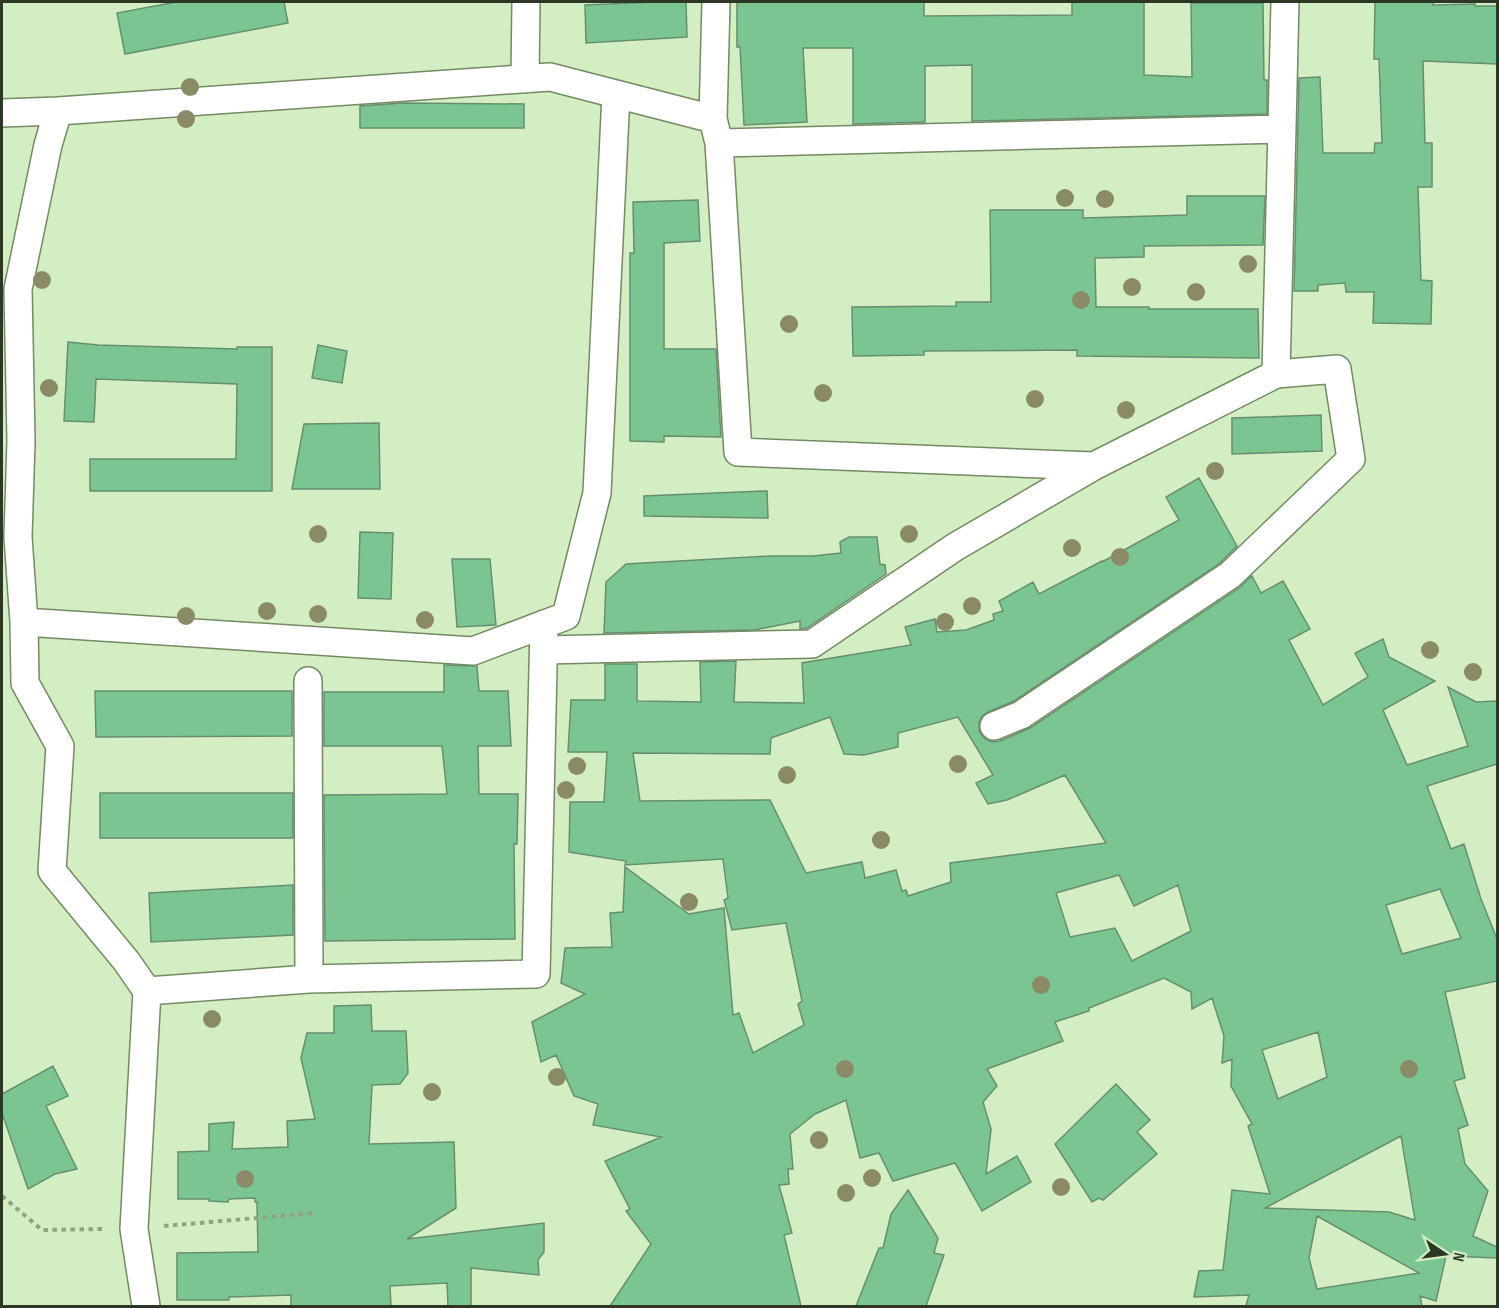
<svg xmlns="http://www.w3.org/2000/svg" width="1499" height="1308" viewBox="0 0 1499 1308" font-family="'Sofia Sans Condensed',sans-serif">
	<rect width="100%" height="100%" fill="#d4eec3"/>
	<path fill="#7bc592" stroke="#668f72" stroke-width="1.5" fill-rule="evenodd" d="M 176,2 L 284,2 L 288,23 L 125,54 L 117,13 Z
		M 654,2 L 686,2 L 687,37 L 586,43 L 585,5 Z
		M 737,2 L 924,2 L 924,16 L 1072,15 L 1072,2 L 1144,2 L 1144,75 L 1192,77 L 1191,3 L 1263,3 L 1264,80 L 1267,80 L 1267,114 L 972,121 L 972,65 L 925,66 L 925,122 L 853,124 L 853,48 L 803,48 L 807,122 L 744,125 L 740,47 L 737,47 Z
		M 1375,2 L 1433,2 L 1433,5 L 1475,4 L 1475,6 L 1497,6 L 1497,64 L 1423,61 L 1425,143 L 1432,143 L 1432,187 L 1418,187 L 1421,280 L 1432,281 L 1431,324 L 1373,323 L 1374,292 L 1346,292 L 1345,283 L 1318,285 L 1318,291 L 1294,291 L 1299,78 L 1320,77 L 1323,153 L 1374,153 L 1375,143 L 1382,143 L 1379,59 L 1374,59 Z
		M 402,103 L 524,104 L 524,128 L 360,128 L 360,106 Z
		M 1187,196 L 1265,196 L 1263,245 L 1144,246 L 1144,257 L 1095,258 L 1096,307 L 1149,307 L 1149,309 L 1258,309 L 1259,358 L 1077,356 L 1077,350 L 924,351 L 924,355 L 853,356 L 852,307 L 956,306 L 956,302 L 991,302 L 990,210 L 1083,210 L 1083,218 L 1187,215 Z
		M 698,200 L 700,241 L 664,243 L 664,349 L 716,349 L 721,437 L 664,436 L 664,442 L 630,441 L 630,253 L 634,253 L 633,202 Z
		M 68,342 L 98,345 L 237,349 L 237,347 L 272,347 L 272,491 L 90,491 L 90,459 L 236,459 L 237,384 L 96,379 L 94,422 L 64,421 Z
		M 318,345 L 347,351 L 342,383 L 312,378 Z
		M 1321,415 L 1322,451 L 1232,454 L 1232,418 Z
		M 379,423 L 380,489 L 292,489 L 304,424 Z
		M 1199,478 L 1237,546 L 1220,563 L 1014,701 L 988,712 L 982,716 L 979,723 L 979,731 L 985,739 L 992,742 L 1000,741 L 1030,728 L 1239,588 L 1252,576 L 1261,593 L 1283,581 L 1310,629 L 1289,640 L 1323,705 L 1368,677 L 1355,653 L 1383,639 L 1389,657 L 1435,681 L 1383,710 L 1407,765 L 1468,746 L 1448,687 L 1476,702 L 1497,701 L 1497,764 L 1427,786 L 1451,849 L 1464,844 L 1481,899 L 1497,939 L 1497,981 L 1445,992 L 1465,1078 L 1454,1081 L 1468,1125 L 1458,1129 L 1465,1164 L 1488,1191 L 1473,1236 L 1497,1247 L 1497,1258 L 1446,1256 L 1436,1301 L 1420,1296 L 1422,1306 L 1246,1306 L 1249,1295 L 1194,1297 L 1199,1271 L 1223,1270 L 1232,1190 L 1270,1194 L 1248,1126 L 1252,1124 L 1231,1086 L 1232,1059 L 1222,1063 L 1224,1036 L 1212,998 L 1192,1009 L 1191,992 L 1164,978 L 1089,1008 L 1089,1011 L 1055,1022 L 1063,1041 L 987,1069 L 997,1086 L 983,1102 L 991,1129 L 986,1174 L 1017,1156 L 1031,1182 L 982,1211 L 955,1163 L 893,1181 L 879,1153 L 860,1158 L 846,1100 L 815,1114 L 790,1134 L 793,1169 L 788,1169 L 789,1184 L 779,1185 L 792,1233 L 784,1235 L 801,1306 L 610,1306 L 651,1244 L 626,1211 L 630,1209 L 605,1161 L 661,1137 L 593,1125 L 598,1104 L 574,1096 L 556,1055 L 541,1062 L 532,1022 L 585,994 L 561,983 L 565,948 L 612,947 L 610,913 L 623,912 L 625,867 L 689,914 L 724,908 L 733,1015 L 739,1013 L 753,1053 L 804,1025 L 798,1004 L 802,1001 L 786,923 L 732,930 L 724,900 L 728,898 L 723,859 L 625,865 L 626,861 L 569,852 L 570,802 L 604,802 L 607,752 L 568,752 L 571,700 L 605,700 L 605,664 L 637,664 L 637,701 L 701,702 L 700,662 L 736,661 L 734,702 L 804,703 L 802,663 L 911,645 L 905,627 L 935,619 L 937,632 L 966,630 L 994,620 L 993,614 L 1003,611 L 999,601 L 1033,582 L 1039,594 L 1102,561 L 1102,562 L 1179,520 L 1166,497 ZM 830,717 L 844,754 L 864,755 L 898,747 L 898,733 L 958,717 L 993,775 L 976,783 L 988,804 L 1007,800 L 1065,775 L 1106,843 L 950,863 L 951,882 L 908,896 L 906,890 L 902,891 L 896,870 L 865,878 L 862,862 L 806,873 L 770,800 L 640,801 L 633,753 L 770,754 L 771,738 ZM 1119,875 L 1134,906 L 1178,885 L 1191,931 L 1132,961 L 1115,928 L 1070,937 L 1056,893 ZM 1440,889 L 1461,938 L 1402,954 L 1386,905 ZM 1318,1032 L 1327,1077 L 1278,1099 L 1262,1050 ZM 1401,1136 L 1415,1220 L 1389,1212 L 1265,1208 ZM 1317,1216 L 1419,1273 L 1317,1289 L 1309,1258 Z
		M 767,491 L 768,518 L 644,516 L 644,496 Z
		M 360,532 L 393,533 L 391,599 L 358,598 Z
		M 849,537 L 877,537 L 880,564 L 885,565 L 886,574 L 807,628 L 800,629 L 800,621 L 754,630 L 604,633 L 606,582 L 626,564 L 769,556 L 813,556 L 841,553 L 840,542 Z
		M 452,559 L 490,559 L 496,625 L 457,627 Z
		M 444,665 L 477,666 L 479,691 L 508,691 L 511,746 L 478,746 L 479,794 L 518,794 L 517,844 L 514,844 L 515,939 L 325,941 L 324,795 L 447,794 L 442,746 L 324,746 L 324,692 L 444,692 Z
		M 95,691 L 292,691 L 292,736 L 96,737 Z
		M 100,793 L 293,793 L 293,838 L 100,838 Z
		M 293,885 L 293,935 L 151,942 L 149,893 Z
		M 371,1005 L 372,1031 L 406,1031 L 408,1073 L 400,1084 L 372,1085 L 369,1144 L 454,1142 L 456,1208 L 407,1239 L 544,1223 L 544,1252 L 538,1260 L 539,1275 L 471,1268 L 471,1306 L 448,1306 L 447,1283 L 390,1286 L 391,1306 L 291,1306 L 291,1295 L 229,1297 L 229,1300 L 177,1300 L 177,1253 L 258,1252 L 257,1202 L 255,1202 L 255,1198 L 229,1199 L 228,1202 L 209,1201 L 209,1199 L 178,1199 L 178,1152 L 209,1151 L 209,1124 L 234,1122 L 232,1149 L 288,1147 L 287,1121 L 315,1119 L 301,1058 L 307,1033 L 334,1033 L 334,1006 Z
		M 53,1066 L 68,1096 L 46,1106 L 77,1169 L 55,1174 L 28,1189 L 2,1113 L 2,1094 Z
		M 1116,1084 L 1150,1120 L 1137,1132 L 1157,1154 L 1103,1200 L 1099,1198 L 1092,1202 L 1055,1144 Z
		M 908,1190 L 938,1238 L 934,1253 L 944,1255 L 926,1306 L 856,1306 L 879,1248 L 883,1248 L 891,1214 Z"/>
	<g fill="none" stroke-linecap="round" stroke-linejoin="round">
		<g stroke="#738a63" stroke-width="30">
			<path id="street" d="M 525,79 L 526,2
				M 2,113 L 58,111
				M 713,119 L 719,143 L 738,452 L 1094,466 L 1276,374 L 1285,2
				M 719,143 L 1282,129
				M 24,622 L 473,651 L 566,616 L 597,493 L 616,94
				M 544,650 L 812,644 L 955,547 L 1094,466
				M 308,681 L 309,979
				M 994,726 L 1021,715 L 1230,575 L 1351,459 L 1337,369 L 1276,374
				M 147,991 L 309,979 L 536,974 L 544,624
				M 146,1306 L 134,1229 L 147,991 L 127,962 L 52,871 L 60,746 L 25,683 L 24,622 L 18,537 L 21,441 L 18,289 L 48,145 L 58,111 L 550,77 L 713,119 L 716,2"/>
		</g>
		<path stroke="#90a483" stroke-width="4" stroke-dasharray="4.5 4.5" stroke-linecap="butt" d="M 2,1196 L 42,1230 L 105,1229
			M 164,1226 L 314,1213"/>
		<use href="#street" stroke="#fff" stroke-width="27"/>
	</g>
	<g fill="#8b8a67">
		<circle cx="190" cy="87" r="9"/>
		<circle cx="186" cy="119" r="9"/>
		<circle cx="1065" cy="198" r="9"/>
		<circle cx="1105" cy="199" r="9"/>
		<circle cx="1248" cy="264" r="9"/>
		<circle cx="42" cy="280" r="9"/>
		<circle cx="1132" cy="287" r="9"/>
		<circle cx="1196" cy="292" r="9"/>
		<circle cx="1081" cy="300" r="9"/>
		<circle cx="789" cy="324" r="9"/>
		<circle cx="49" cy="388" r="9"/>
		<circle cx="823" cy="393" r="9"/>
		<circle cx="1035" cy="399" r="9"/>
		<circle cx="1126" cy="410" r="9"/>
		<circle cx="1215" cy="471" r="9"/>
		<circle cx="318" cy="534" r="9"/>
		<circle cx="909" cy="534" r="9"/>
		<circle cx="1072" cy="548" r="9"/>
		<circle cx="1120" cy="557" r="9"/>
		<circle cx="972" cy="606" r="9"/>
		<circle cx="267" cy="611" r="9"/>
		<circle cx="318" cy="614" r="9"/>
		<circle cx="186" cy="616" r="9"/>
		<circle cx="425" cy="620" r="9"/>
		<circle cx="945" cy="622" r="9"/>
		<circle cx="1430" cy="650" r="9"/>
		<circle cx="1473" cy="672" r="9"/>
		<circle cx="958" cy="764" r="9"/>
		<circle cx="577" cy="766" r="9"/>
		<circle cx="787" cy="775" r="9"/>
		<circle cx="566" cy="790" r="9"/>
		<circle cx="881" cy="840" r="9"/>
		<circle cx="689" cy="902" r="9"/>
		<circle cx="1041" cy="985" r="9"/>
		<circle cx="212" cy="1019" r="9"/>
		<circle cx="845" cy="1069" r="9"/>
		<circle cx="1409" cy="1069" r="9"/>
		<circle cx="557" cy="1077" r="9"/>
		<circle cx="432" cy="1092" r="9"/>
		<circle cx="819" cy="1140" r="9"/>
		<circle cx="872" cy="1178" r="9"/>
		<circle cx="245" cy="1179" r="9"/>
		<circle cx="1061" cy="1187" r="9"/>
		<circle cx="846" cy="1193" r="9"/>
	</g>
	<rect width="1499" height="1308" fill="none" stroke="#2d3726" stroke-width="6"/>
	<g transform="translate(1445 1254) rotate(103)" stroke="#d4eec3" stroke-width="4.5" paint-order="stroke">
	<path d="M0-4.5L10 22L0 15L-10 22Z" fill="#2d3726"/>
	<text y="-9" font-size="16" font-weight="bold" text-anchor="middle" fill="#2d3726">N</text>
	</g>
</svg>
